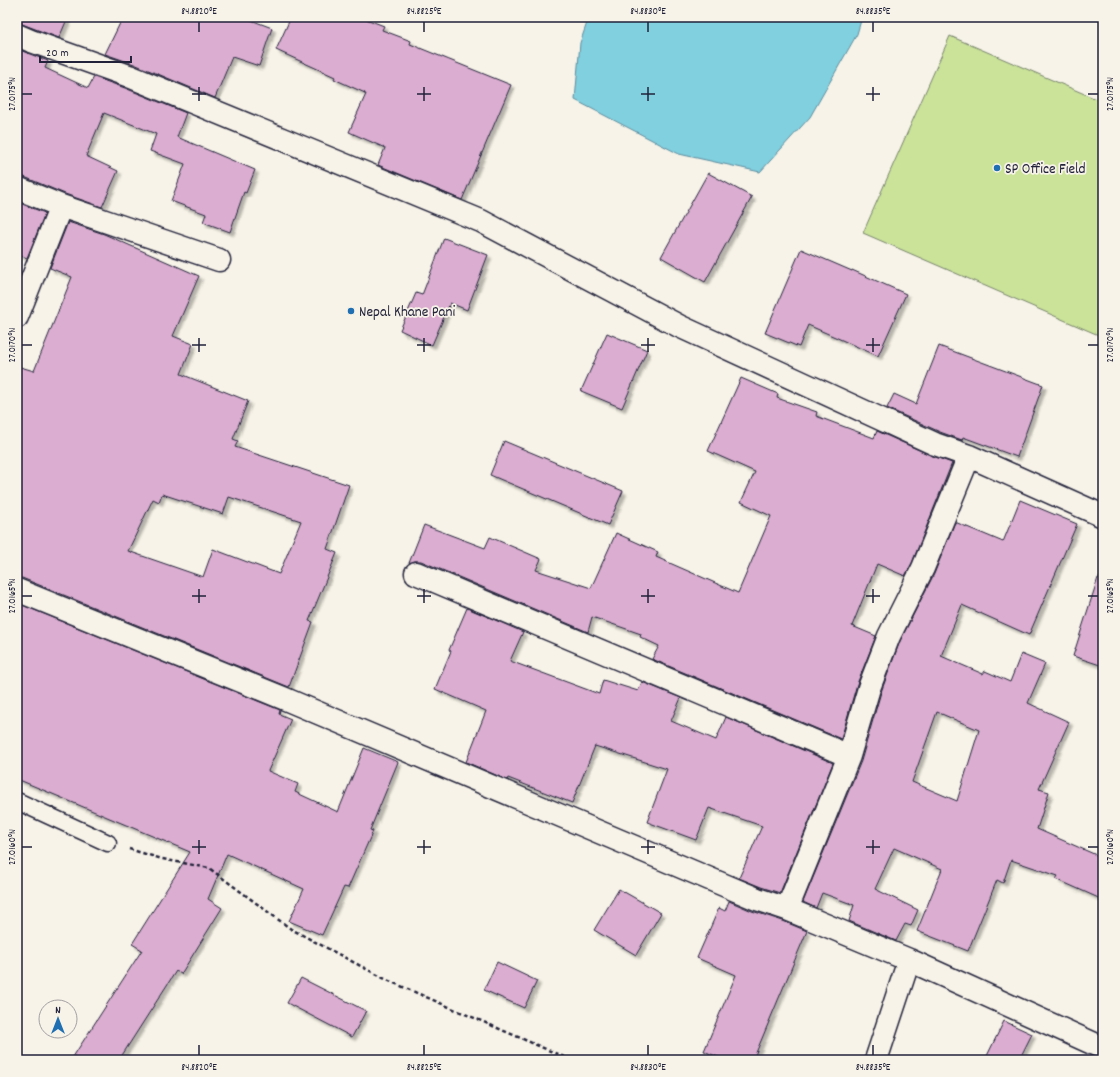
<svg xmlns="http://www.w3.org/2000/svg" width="1120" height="1077" viewBox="0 0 1120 1077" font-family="Dekko,sans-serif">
	<defs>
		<filter id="shadow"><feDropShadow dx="3.5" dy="3.5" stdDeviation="1" flood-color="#0004"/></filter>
	</defs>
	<rect width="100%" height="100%" fill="#f7f3e8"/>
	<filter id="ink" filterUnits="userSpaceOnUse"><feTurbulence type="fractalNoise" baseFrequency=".025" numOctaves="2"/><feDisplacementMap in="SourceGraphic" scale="8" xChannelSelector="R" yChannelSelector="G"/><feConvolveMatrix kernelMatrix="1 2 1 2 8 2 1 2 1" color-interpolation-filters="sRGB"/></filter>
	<g filter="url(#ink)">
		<path fill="#cae399" stroke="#76826a" d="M 950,36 L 1103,102 L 1103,337 L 863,233 Z"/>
		<path fill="#81d0df" stroke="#5b8a9d" d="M 589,17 L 862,17 L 857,34 L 810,117 L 760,172 L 679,154 L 575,100 L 580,43 Z"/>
		<path fill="#dbadd0" stroke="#22223b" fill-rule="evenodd" filter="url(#shadow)" d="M 17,17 L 68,17 L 59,38 L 22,24 L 17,23 Z
			M 123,17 L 243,17 L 272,28 L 259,66 L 232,57 L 215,98 L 134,64 L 105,54 Z
			M 291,17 L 361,17 L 384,26 L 382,30 L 411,41 L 410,44 L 511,85 L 462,200 L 378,165 L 385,148 L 349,132 L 366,94 L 364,94 L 365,93 L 334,79 L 335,77 L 276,50 Z
			M 17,49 L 48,61 L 45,68 L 88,88 L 94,77 L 125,88 L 186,113 L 177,137 L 255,170 L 246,193 L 244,192 L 230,232 L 203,222 L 206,214 L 171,201 L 185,164 L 150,151 L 156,134 L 104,113 L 86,156 L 118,171 L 102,207 L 65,194 L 22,176 L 17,176 Z
			M 708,173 L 752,197 L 705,282 L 661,257 Z
			M 17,202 L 45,213 L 27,258 L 17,254 Z
			M 68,222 L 104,234 L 199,276 L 173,336 L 193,344 L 181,374 L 248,401 L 233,439 L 238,441 L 235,447 L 349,485 L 327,549 L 337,553 L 309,621 L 313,622 L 289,687 L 22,578 L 17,578 L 17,366 L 34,371 L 72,277 L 50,268 ZM 162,494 L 223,514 L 229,497 L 301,521 L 279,574 L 213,549 L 203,577 L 128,551 L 153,499 L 159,502 Z
			M 444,238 L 488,255 L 467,310 L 450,303 L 432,345 L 400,330 L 416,293 L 422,295 Z
			M 801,249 L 852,271 L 852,270 L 906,294 L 878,356 L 808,325 L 799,347 L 765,333 Z
			M 607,333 L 647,350 L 622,408 L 581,391 Z
			M 939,346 L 1043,385 L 1017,457 L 963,437 L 962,440 L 940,432 L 887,408 L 894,394 L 916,404 Z
			M 741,378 L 778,394 L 777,398 L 817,412 L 816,416 L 874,438 L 877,431 L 930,455 L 952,463 L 912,563 L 905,576 L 877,564 L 852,626 L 876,636 L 857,684 L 841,739 L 652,659 L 659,646 L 640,637 L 641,634 L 592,617 L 588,632 L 421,561 L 415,561 L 409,563 L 424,525 L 485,548 L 490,537 L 541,559 L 536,570 L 591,588 L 616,533 L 658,552 L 656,557 L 738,593 L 771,516 L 741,502 L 755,472 L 708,451 Z
			M 504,441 L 623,491 L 608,525 L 490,475 Z
			M 1020,500 L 1077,524 L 1029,635 L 962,605 L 941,656 L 983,674 L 985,671 L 1010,682 L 1021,654 L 1045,664 L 1028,703 L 1069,722 L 1039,789 L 1049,792 L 1037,829 L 1103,858 L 1103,900 L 1056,879 L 1058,876 L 1011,860 L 1003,883 L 997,880 L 968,951 L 917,931 L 942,869 L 894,848 L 875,889 L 918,910 L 911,926 L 905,924 L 896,941 L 849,921 L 854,905 L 822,893 L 816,908 L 803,902 L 861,761 L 881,692 L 900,641 L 934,574 L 955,522 L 1003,542 ZM 937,712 L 979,730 L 957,801 L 912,782 Z
			M 1098,578 L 1103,579 L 1103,666 L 1073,656 Z
			M 17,603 L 280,710 L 279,714 L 291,719 L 268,771 L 298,784 L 295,792 L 338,812 L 364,748 L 398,762 L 370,830 L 373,831 L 348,888 L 344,887 L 322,935 L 289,921 L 304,889 L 227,854 L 208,899 L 222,908 L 181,974 L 176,971 L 119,1060 L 71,1060 L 142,950 L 132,944 L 190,852 L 17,779 Z
			M 467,608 L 523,632 L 510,661 L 599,694 L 603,680 L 638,691 L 642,682 L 681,698 L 671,721 L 716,740 L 726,717 L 833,763 L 780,893 L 761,887 L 739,878 L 762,826 L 709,808 L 696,840 L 647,822 L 667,769 L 595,746 L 572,803 L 508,778 L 507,780 L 466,762 L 486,711 L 435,689 L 451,651 L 449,650 Z
			M 619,889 L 661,913 L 636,955 L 594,930 Z
			M 729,901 L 752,911 L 783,921 L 807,931 L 753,1060 L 725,1060 L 704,1051 L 736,975 L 697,958 L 719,908 L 725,911 Z
			M 497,962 L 537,981 L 524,1008 L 484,990 Z
			M 301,978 L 366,1011 L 352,1037 L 287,1003 Z
			M 1004,1021 L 1032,1034 L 1019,1060 L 985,1060 Z"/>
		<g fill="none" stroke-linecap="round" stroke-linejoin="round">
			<g stroke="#22223b" stroke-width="19">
				<path id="lane" d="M 17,801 L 108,843"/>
			</g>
			<g stroke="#22223b" stroke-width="25">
				<path id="street" d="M 17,35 L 31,41 L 129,76 L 481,221 L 679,326 L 935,444 L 969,456 L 1103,516
					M 17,188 L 61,206 L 219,260
					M 17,317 L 61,206
					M 416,573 L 849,756
					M 17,590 L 283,698 L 757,899 L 787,909 L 909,960 L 1103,1048
					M 787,909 L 849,756 L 869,688 L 889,636 L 923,568 L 969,456
					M 876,1060 L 909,960"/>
			</g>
			<path stroke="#22223b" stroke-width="2.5" stroke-dasharray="4 3" stroke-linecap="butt" d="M 129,849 L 162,859 L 209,868 L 291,929 L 387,980 L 571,1060"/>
			<use href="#lane" stroke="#f7f3e8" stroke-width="16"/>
			<use href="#street" stroke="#f7f3e8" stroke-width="22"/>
		</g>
	</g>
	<path fill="none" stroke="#22223b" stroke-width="1.5" d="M 199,22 L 199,32M 424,22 L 424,32M 648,22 L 648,32M 873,22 L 873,32M 199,87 L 199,101M 424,87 L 424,101M 648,87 L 648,101M 873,87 L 873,101M 22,94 L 32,94M 192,94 L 206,94M 417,94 L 431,94M 641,94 L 655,94M 866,94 L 880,94M 1088,94 L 1098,94M 199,338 L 199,352M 424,338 L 424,352M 648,338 L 648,352M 873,338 L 873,352M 22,345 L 32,345M 192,345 L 206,345M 417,345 L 431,345M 641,345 L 655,345M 866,345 L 880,345M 1088,345 L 1098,345M 199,589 L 199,603M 424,589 L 424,603M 648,589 L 648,603M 873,589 L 873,603M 22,596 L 32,596M 192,596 L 206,596M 417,596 L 431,596M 641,596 L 655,596M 866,596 L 880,596M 1088,596 L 1098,596M 199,840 L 199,854M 424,840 L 424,854M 648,840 L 648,854M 873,840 L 873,854M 22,847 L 32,847M 192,847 L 206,847M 417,847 L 431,847M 641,847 L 655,847M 866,847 L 880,847M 1088,847 L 1098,847M 199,1045 L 199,1055M 424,1045 L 424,1055M 648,1045 L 648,1055M 873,1045 L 873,1055"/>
	<g fill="#1f6fb2" stroke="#f7f3e8" stroke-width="1.5">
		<circle cx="997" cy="168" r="4"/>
		<circle cx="351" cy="311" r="4"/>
	</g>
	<g text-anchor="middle" stroke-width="3.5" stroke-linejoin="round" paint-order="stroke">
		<g font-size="15" fill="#22223b" stroke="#f7f3e8" text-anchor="start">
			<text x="1005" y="173">SP Office Field</text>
			<text x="359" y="316">Nepal Khane Pani</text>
		</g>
	</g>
	<rect width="1120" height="1077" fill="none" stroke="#f7f3e8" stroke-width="44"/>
	<g transform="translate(58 1019)"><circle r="19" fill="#f7f3e8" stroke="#a29fa3"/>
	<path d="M0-3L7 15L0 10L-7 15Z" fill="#1f6fb2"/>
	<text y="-6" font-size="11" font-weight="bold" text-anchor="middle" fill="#22223b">N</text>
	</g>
	<path d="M40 56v6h91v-6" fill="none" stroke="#22223b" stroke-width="2"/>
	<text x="46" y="56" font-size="12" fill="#22223b" stroke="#f7f3e8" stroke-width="3" paint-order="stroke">20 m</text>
	<rect x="22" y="22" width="1076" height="1033" fill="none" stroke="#22223b" stroke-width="1.5"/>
	<g font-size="10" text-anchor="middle" fill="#22223b">
		<text x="199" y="14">84.8820°E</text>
		<text x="424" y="14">84.8825°E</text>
		<text x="648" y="14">84.8830°E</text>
		<text x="873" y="14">84.8835°E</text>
		<text transform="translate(11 94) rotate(-90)" y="4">27.0175°N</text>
		<text transform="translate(1109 94) rotate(-90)" y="4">27.0175°N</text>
		<text transform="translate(11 345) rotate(-90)" y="4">27.0170°N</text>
		<text transform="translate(1109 345) rotate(-90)" y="4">27.0170°N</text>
		<text transform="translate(11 596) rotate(-90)" y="4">27.0165°N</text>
		<text transform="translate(1109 596) rotate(-90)" y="4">27.0165°N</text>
		<text transform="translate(11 847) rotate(-90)" y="4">27.0160°N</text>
		<text transform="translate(1109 847) rotate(-90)" y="4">27.0160°N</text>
		<text x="199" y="1070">84.8820°E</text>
		<text x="424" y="1070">84.8825°E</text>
		<text x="648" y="1070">84.8830°E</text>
		<text x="873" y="1070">84.8835°E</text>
	</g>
</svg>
